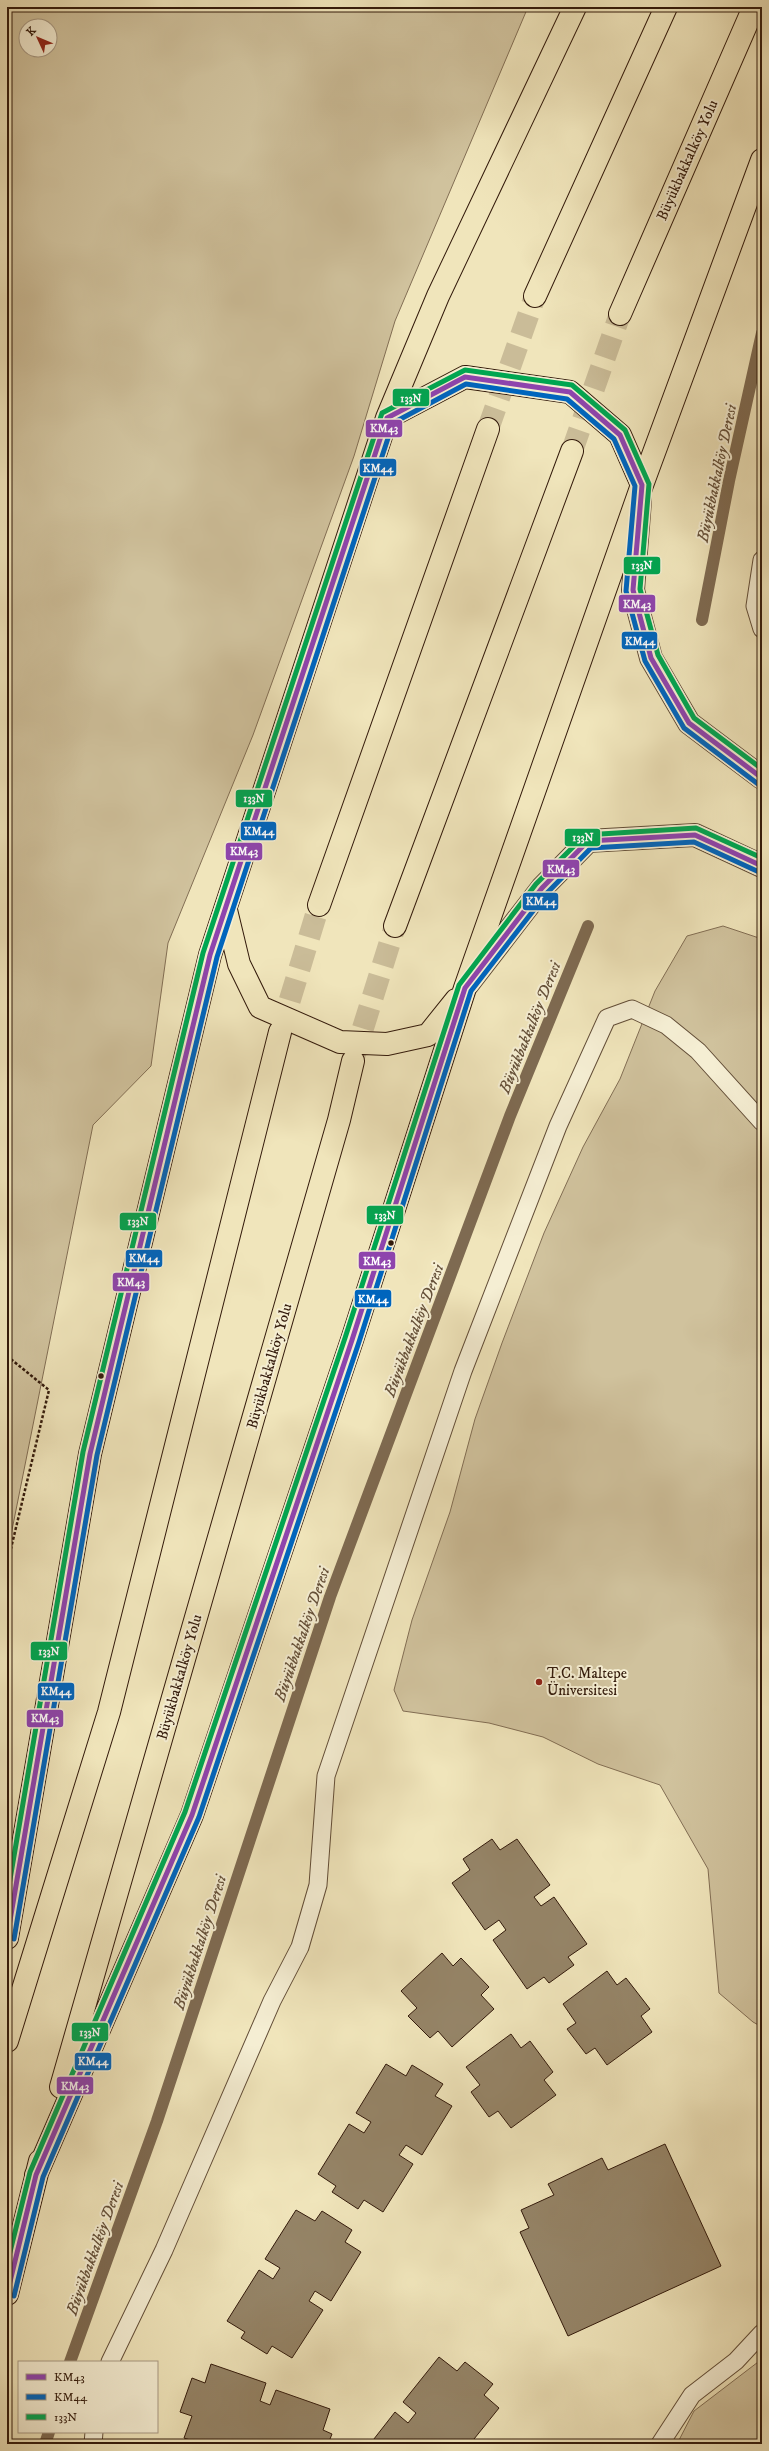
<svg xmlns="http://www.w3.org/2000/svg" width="769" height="2451" viewBox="0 0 769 2451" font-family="'IM FELL DW Pica',serif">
	<rect width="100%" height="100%" fill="#f0e5bb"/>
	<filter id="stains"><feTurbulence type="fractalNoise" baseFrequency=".005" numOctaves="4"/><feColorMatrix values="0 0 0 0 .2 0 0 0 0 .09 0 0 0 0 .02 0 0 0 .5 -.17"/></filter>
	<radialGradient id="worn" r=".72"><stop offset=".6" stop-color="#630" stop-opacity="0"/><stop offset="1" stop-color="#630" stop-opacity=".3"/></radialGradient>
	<path fill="#d0c29d" stroke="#826e54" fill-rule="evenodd" d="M 7,7 L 528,7 L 395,321 L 354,456 L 253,735 L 168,943 L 151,1066 L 93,1125 L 7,1555 ZM 26,26 L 50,26 L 50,50 L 26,50 Z
		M 723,926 L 762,939 L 762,2027 L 753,2022 L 719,1993 L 708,1869 L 660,1785 L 598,1764 L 543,1737 L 489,1723 L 403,1711 L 394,1690 L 412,1620 L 450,1512 L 475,1419 L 502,1343 L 544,1233 L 583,1147 L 620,1079 L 655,991 L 687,936 Z
		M 762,2359 L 762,2444 L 677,2444 L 694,2411 Z"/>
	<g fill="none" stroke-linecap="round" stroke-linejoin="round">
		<path stroke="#7e6a51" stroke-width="12" d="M 702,620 L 729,481 L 762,333
			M 70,2362 L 157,2121 L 330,1597 L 510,1116 L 588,926
			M 45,2444 L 49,2432"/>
	</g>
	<path fill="#958467" stroke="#331a0b" d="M 492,1839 L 500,1850 L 517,1839 L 550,1885 L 534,1897 L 541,1906 L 554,1897 L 587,1944 L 568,1957 L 574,1965 L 549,1983 L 544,1977 L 527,1989 L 493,1940 L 506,1930 L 499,1920 L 485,1930 L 452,1883 L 470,1870 L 463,1859 Z
		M 442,1953 L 453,1966 L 461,1958 L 489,1987 L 481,1995 L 494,2009 L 452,2047 L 438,2031 L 430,2038 L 408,2016 L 417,2008 L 401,1991 Z
		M 607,1971 L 617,1985 L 626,1978 L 650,2009 L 641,2016 L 652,2032 L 607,2065 L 595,2048 L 586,2054 L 567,2029 L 576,2023 L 563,2004 Z
		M 511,2034 L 521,2048 L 530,2041 L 553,2072 L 544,2080 L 556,2095 L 511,2128 L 498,2111 L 489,2117 L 471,2092 L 480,2085 L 466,2067 Z
		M 386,2064 L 406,2076 L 412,2065 L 443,2084 L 435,2096 L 452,2106 L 422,2155 L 406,2145 L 399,2155 L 413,2164 L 383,2212 L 364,2200 L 358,2209 L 332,2192 L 336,2186 L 318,2174 L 349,2124 L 364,2133 L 371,2122 L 356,2113 Z
		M 665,2144 L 721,2266 L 568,2336 L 520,2232 L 529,2228 L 521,2210 L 554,2195 L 548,2184 L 602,2158 L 608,2170 Z
		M 296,2210 L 315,2221 L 322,2211 L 352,2230 L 345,2242 L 361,2252 L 331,2301 L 315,2291 L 309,2301 L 323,2310 L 292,2358 L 272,2346 L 267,2354 L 241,2338 L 245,2332 L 227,2321 L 259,2270 L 273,2279 L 280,2268 L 265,2259 Z
		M 439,2357 L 457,2371 L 465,2362 L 493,2384 L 484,2395 L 499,2408 L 470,2444 L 453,2444 L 448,2440 L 445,2444 L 370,2444 L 395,2412 L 408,2423 L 416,2413 L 403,2402 Z
		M 211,2364 L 266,2383 L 260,2401 L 270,2405 L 276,2390 L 330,2409 L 323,2430 L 332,2434 L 328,2444 L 255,2444 L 244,2440 L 243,2444 L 203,2444 L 184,2438 L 192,2416 L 180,2412 L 192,2378 L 205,2383 Z"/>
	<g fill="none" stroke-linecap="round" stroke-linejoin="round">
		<path stroke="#cabc98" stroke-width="22" stroke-dasharray="22 11" stroke-linecap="butt" d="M 488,429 L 535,296
			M 572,451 L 620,314
			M 280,1032 L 319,905
			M 353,1060 L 395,926"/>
		<g stroke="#624d37" stroke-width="19">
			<path id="service" d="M 762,560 L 755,606 L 762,629
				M 110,2362 L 164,2250 L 272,2001 L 300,1947 L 318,1885 L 326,1776 L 463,1371 L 558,1126 L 607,1018 L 632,1009 L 666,1025 L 698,1051 L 762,1122
				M 93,2444 L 94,2432
				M 660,2444 L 692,2395 L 736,2361 L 762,2333"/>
		</g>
		<g stroke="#624d37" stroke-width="24">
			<path id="minor" d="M 640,501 L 633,590 L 651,658 L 689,723 L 762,778
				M 468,984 L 542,888 L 588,841 L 695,835 L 762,866"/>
		</g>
		<g stroke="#331a0b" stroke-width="24">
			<path id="trunk" d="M 535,296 L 666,7
				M 620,314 L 754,7
				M 387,418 L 465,377 L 570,392 L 620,435 L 642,485
				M 319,905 L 488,429
				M 226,910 L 239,964 L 260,1007 L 340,1042 L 387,1044 L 428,1035 L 456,1000
				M 395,926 L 572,451
				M 7,1938 L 90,1454 L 210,955 L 387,418 L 438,296 L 575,7
				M 7,2041 L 109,1712 L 280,1032
				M 61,2087 L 339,1120 L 353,1061
				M 36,2175 L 192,1815 L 352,1340 L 465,988 L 642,485 L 762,160
				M 7,2294 L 40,2161"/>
		</g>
		<path stroke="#331a0b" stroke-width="2.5" stroke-dasharray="3 2" stroke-linecap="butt" d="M 7,1356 L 49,1390 L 7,1565"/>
		<use href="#service" stroke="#f5eed3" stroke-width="17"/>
		<use href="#minor" stroke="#f5eed3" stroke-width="22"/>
		<use href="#trunk" stroke="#f0e5bb" stroke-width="22"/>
		<g stroke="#f5eed3" stroke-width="8">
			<path id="bus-1" d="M 7,1938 L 90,1454 L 210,955 L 387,418 L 465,377 L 570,392 L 620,435 L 642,485 L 633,590 L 651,658 L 689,723 L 762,778
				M 7,2294 L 36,2175 L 192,1815 L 352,1340 L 465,988 L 542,888 L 588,841 L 695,835 L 762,866"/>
		</g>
		<g stroke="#f5eed3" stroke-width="8">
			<path id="bus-2" d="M 14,1939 L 97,1455 L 217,957 L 393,423 L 466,384 L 567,399 L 614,439 L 635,486 L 626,591 L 645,661 L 684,728 L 758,784
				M 14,2296 L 43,2177 L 199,1817 L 359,1342 L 471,991 L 547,893 L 591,848 L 694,842 L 759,872"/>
		</g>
		<g stroke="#f5eed3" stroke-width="8">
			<path id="bus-3" d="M 7,1897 L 83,1452 L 203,953 L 382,413 L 465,370 L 572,385 L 625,430 L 649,484 L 640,589 L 658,655 L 694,718 L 762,769
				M 7,2264 L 30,2172 L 185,1812 L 345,1338 L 459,985 L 536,884 L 585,835 L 696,828 L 762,858"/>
		</g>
		<use href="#bus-1" stroke="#8e44ad" stroke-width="5"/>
		<use href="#bus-2" stroke="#0065bd" stroke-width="5"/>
		<use href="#bus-3" stroke="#00a651" stroke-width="5"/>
	</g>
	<g fill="#331a0b" stroke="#f5eed3" stroke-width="1.5">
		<circle cx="391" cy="1243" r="3.5"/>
		<circle cx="101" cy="1376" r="3.5"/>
	</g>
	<circle fill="#8f2418" stroke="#f5eed3" stroke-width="1.5" cx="539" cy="1682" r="4"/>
	<g text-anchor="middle" stroke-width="4" stroke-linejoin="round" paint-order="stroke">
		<g font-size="15" fill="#331a0b" stroke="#f5eed3">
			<text transform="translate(687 160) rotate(-66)" y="5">Büyükbakkalköy Yolu</text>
			<text transform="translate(269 1366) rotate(-74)" y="5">Büyükbakkalköy Yolu</text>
			<text transform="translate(179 1677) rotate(-74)" y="5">Büyükbakkalköy Yolu</text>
		</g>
		<g font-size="15" fill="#331a0b" stroke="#f5eed3" text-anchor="start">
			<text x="547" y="1678">T.C. Maltepe<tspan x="547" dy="17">Üniversitesi</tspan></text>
		</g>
		<g font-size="16" font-style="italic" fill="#655039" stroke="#f5eed3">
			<text transform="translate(716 473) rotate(-78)" y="6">Büyükbakkalköy Deresi</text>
			<text transform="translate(529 1027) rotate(-68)" y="6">Büyükbakkalköy Deresi</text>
			<text transform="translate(413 1330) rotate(-69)" y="6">Büyükbakkalköy Deresi</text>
			<text transform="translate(301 1634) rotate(-71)" y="6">Büyükbakkalköy Deresi</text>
			<text transform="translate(199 1942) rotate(-72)" y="6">Büyükbakkalköy Deresi</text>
			<text transform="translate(94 2248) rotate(-70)" y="6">Büyükbakkalköy Deresi</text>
		</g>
	</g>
	<g stroke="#f5eed3" stroke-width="1.5">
		<rect x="392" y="388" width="38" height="19" rx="4" fill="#00a651"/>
		<rect x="365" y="419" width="38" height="19" rx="4" fill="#8e44ad"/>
		<rect x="359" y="458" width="38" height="19" rx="4" fill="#0065bd"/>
		<rect x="623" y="556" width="38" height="19" rx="4" fill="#00a651"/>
		<rect x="618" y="594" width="38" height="19" rx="4" fill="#8e44ad"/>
		<rect x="621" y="631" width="37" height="19" rx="4" fill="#0065bd"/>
		<rect x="235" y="789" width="38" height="19" rx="4" fill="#00a651"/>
		<rect x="240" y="821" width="37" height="20" rx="4" fill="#0065bd"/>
		<rect x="564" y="828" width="37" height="19" rx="4" fill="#00a651"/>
		<rect x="225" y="842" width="38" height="19" rx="4" fill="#8e44ad"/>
		<rect x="542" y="859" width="38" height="19" rx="4" fill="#8e44ad"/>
		<rect x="522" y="892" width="37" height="19" rx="4" fill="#0065bd"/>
		<rect x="366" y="1205" width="38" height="20" rx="4" fill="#00a651"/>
		<rect x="119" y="1212" width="38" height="19" rx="4" fill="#00a651"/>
		<rect x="125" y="1249" width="38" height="19" rx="4" fill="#0065bd"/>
		<rect x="358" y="1251" width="38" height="19" rx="4" fill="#8e44ad"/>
		<rect x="112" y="1272" width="38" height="20" rx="4" fill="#8e44ad"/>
		<rect x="354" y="1289" width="38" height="19" rx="4" fill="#0065bd"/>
		<rect x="30" y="1641" width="38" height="20" rx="4" fill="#00a651"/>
		<rect x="37" y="1682" width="38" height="19" rx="4" fill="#0065bd"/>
		<rect x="26" y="1709" width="38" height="19" rx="4" fill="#8e44ad"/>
		<rect x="71" y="2022" width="38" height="20" rx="4" fill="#00a651"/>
		<rect x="74" y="2052" width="38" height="19" rx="4" fill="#0065bd"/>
		<rect x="56" y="2076" width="38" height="19" rx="4" fill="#8e44ad"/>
	</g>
	<g font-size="11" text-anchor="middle" font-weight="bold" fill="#fff">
		<text x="411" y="402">133N</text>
		<text x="384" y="432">KM43</text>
		<text x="378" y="472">KM44</text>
		<text x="642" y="569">133N</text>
		<text x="637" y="608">KM43</text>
		<text x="640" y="645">KM44</text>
		<text x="254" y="802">133N</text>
		<text x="259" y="835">KM44</text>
		<text x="583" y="841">133N</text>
		<text x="244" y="855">KM43</text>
		<text x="561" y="873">KM43</text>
		<text x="541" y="905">KM44</text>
		<text x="385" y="1219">133N</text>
		<text x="138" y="1225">133N</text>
		<text x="144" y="1262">KM44</text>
		<text x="377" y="1265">KM43</text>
		<text x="131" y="1286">KM43</text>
		<text x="373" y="1303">KM44</text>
		<text x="49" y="1655">133N</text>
		<text x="56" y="1695">KM44</text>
		<text x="45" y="1722">KM43</text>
		<text x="90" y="2036">133N</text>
		<text x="93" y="2065">KM44</text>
		<text x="75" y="2090">KM43</text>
	</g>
	<rect width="769" height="2451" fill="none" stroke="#f0e5bb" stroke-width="24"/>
	<rect x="8" y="8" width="753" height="2435" fill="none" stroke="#331a0b" stroke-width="2"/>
	<rect x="12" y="12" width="745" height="2427" fill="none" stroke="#331a0b"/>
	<rect x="18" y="2361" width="140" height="72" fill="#f5eed3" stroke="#a79983"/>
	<rect x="26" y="2374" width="20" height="6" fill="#8e44ad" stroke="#a79983"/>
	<text x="54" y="2381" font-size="12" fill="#331a0b">KM43</text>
	<rect x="26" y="2394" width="20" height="6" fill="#0065bd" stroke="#a79983"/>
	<text x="54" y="2401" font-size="12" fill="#331a0b">KM44</text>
	<rect x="26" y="2414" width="20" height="6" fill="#00a651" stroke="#a79983"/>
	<text x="54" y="2421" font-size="12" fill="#331a0b">133N</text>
	<g transform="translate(38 38) rotate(314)"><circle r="19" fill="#f5eed3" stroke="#a79983"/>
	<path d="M0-3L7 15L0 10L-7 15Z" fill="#8f2418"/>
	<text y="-6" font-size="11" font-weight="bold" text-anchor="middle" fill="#331a0b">K</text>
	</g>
	<rect width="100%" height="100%" filter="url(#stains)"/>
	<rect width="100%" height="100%" fill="url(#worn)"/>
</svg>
